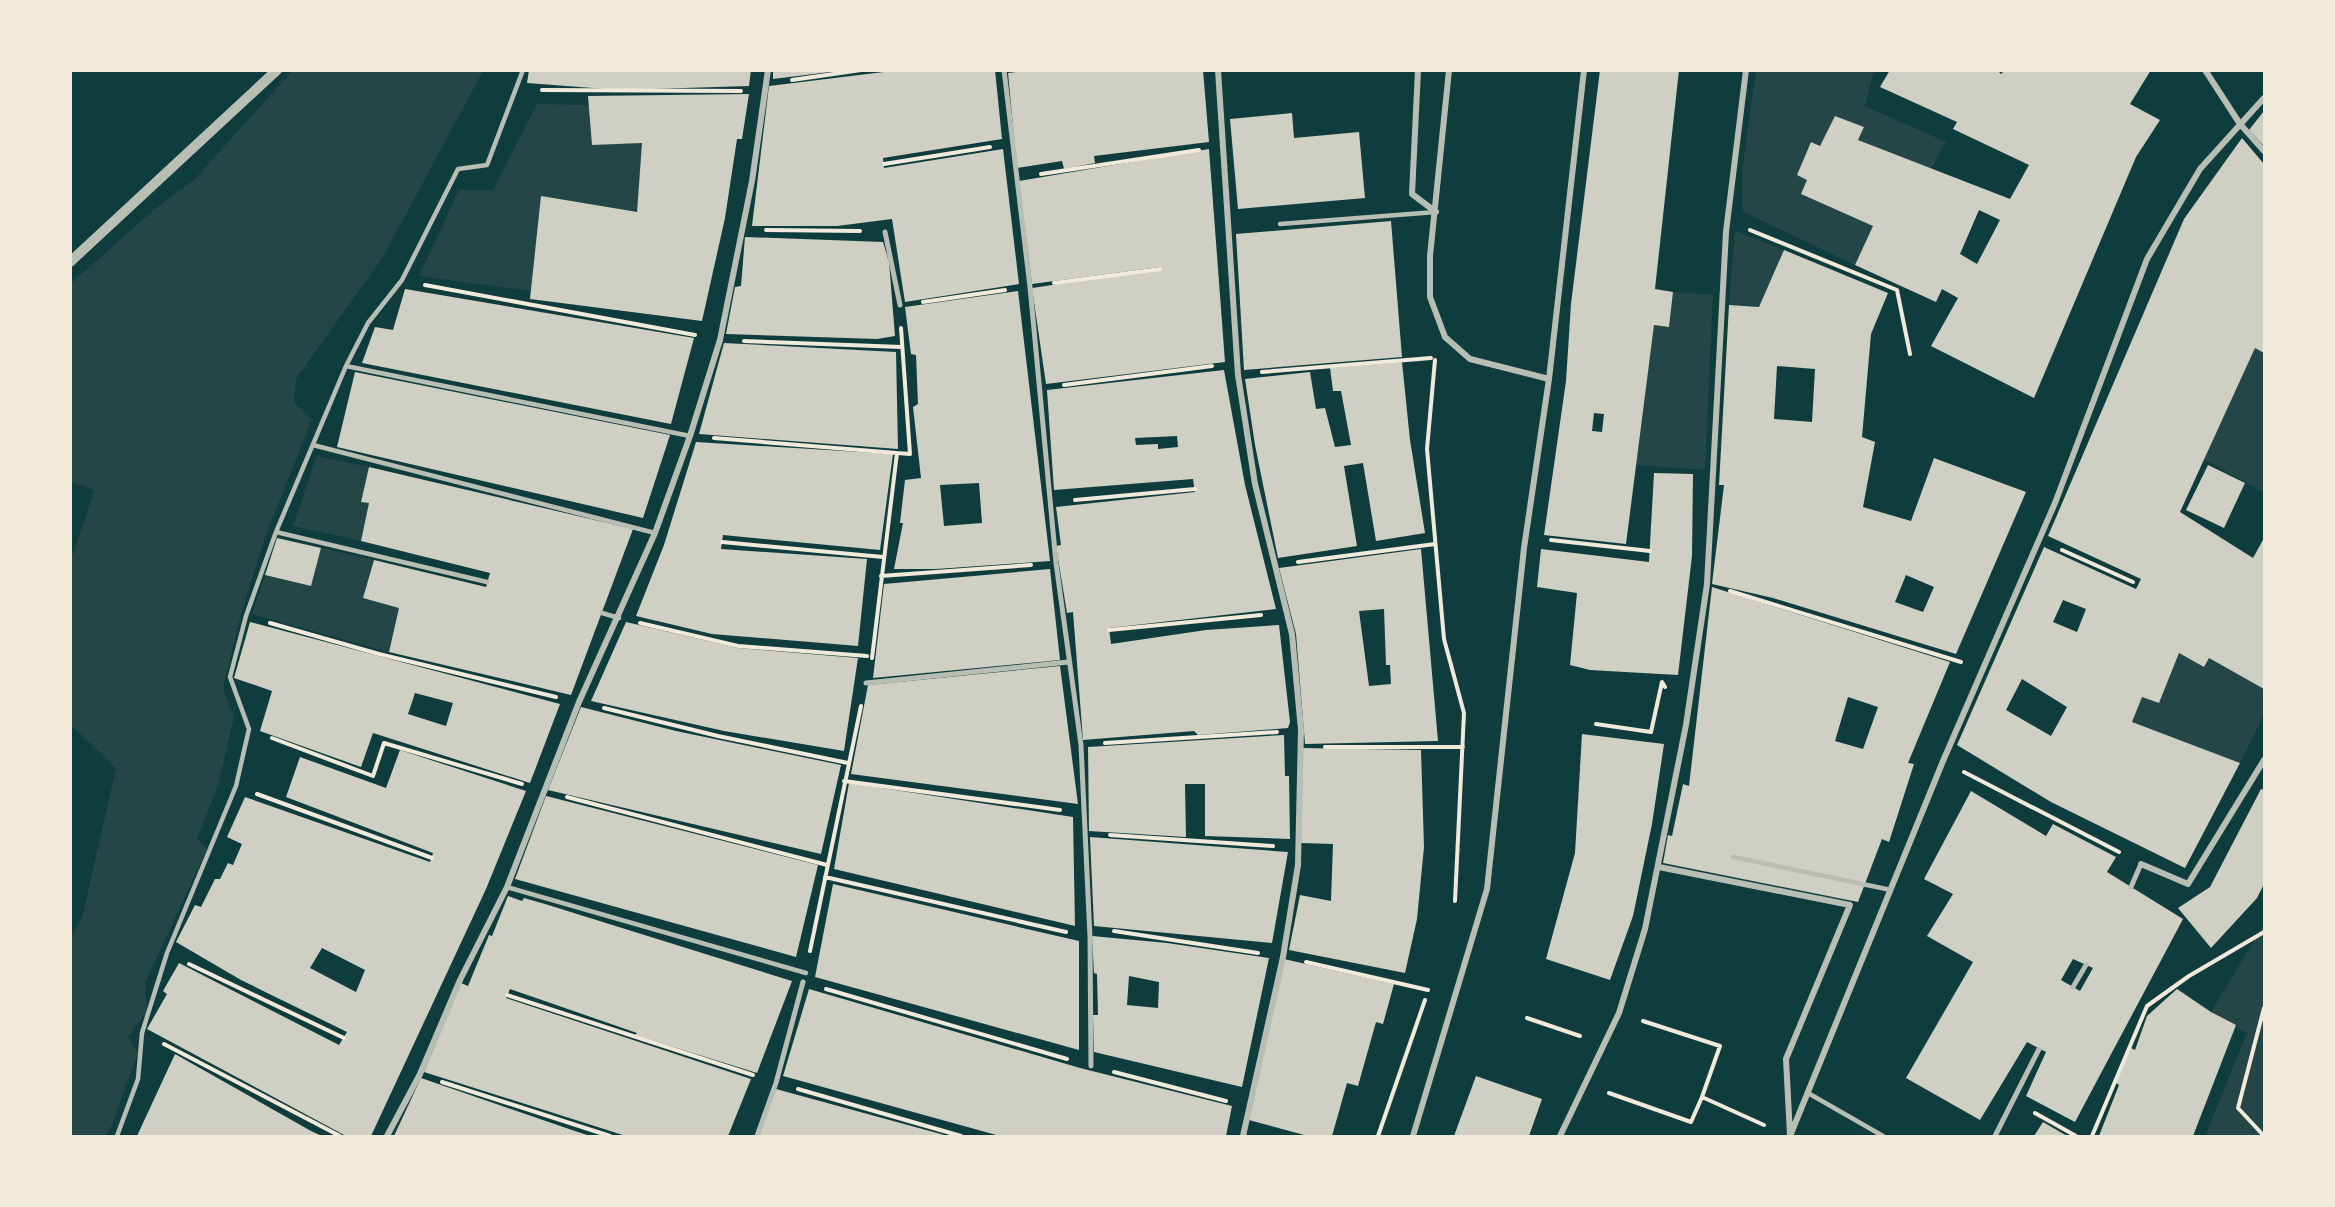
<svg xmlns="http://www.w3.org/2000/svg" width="2335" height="1207" viewBox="0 0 2335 1207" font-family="Raleway,sans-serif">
	<rect width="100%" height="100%" fill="#0f3d3e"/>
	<path fill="#244646" d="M 292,71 L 483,71 L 383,257 L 296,379 L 294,403 L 312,419 L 266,535 L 241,614 L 223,688 L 234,717 L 218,786 L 197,839 L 207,849 L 145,983 L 147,1012 L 128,1037 L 138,1053 L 110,1130 L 105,1136 L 70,1136 L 71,936 L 82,918 L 116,768 L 71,725 L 71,559 L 95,490 L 71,482 L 70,284 L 157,207 L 193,181 Z
		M 1756,71 L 1874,71 L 1865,106 L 1946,142 L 1931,169 L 1858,140 L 1864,127 L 1835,116 L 1820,146 L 1811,142 L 1798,175 L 1807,180 L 1801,194 L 1873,226 L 1855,265 L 1743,212 L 1742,170 Z
		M 537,104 L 589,105 L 593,145 L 642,143 L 637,212 L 531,291 L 419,276 L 459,190 L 493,190 Z
		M 1735,231 L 1784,250 L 1759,307 L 1729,305 Z
		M 1673,292 L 1713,295 L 1705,470 L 1636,465 L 1654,325 L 1669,326 Z
		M 2255,348 L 2264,353 L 2264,493 L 2204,459 Z
		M 317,456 L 369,467 L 361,502 L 369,503 L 361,541 L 293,526 Z
		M 321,548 L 374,560 L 363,598 L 399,608 L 389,652 L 252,614 L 265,575 L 311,586 Z
		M 2179,653 L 2204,667 L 2209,658 L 2264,689 L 2264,714 L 2240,763 L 2132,722 L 2142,697 L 2159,703 Z
		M 2264,924 L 2264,1136 L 2205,1136 L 2247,1033 L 2211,1012 Z"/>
	<path fill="#cfcfc3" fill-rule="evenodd" d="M 529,70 L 751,70 L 749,86 L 619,90 L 527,83 Z
		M 773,70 L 830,70 L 830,72 L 773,79 Z
		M 900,70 L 995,70 L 1002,139 L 883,158 L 884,168 L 1003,149 L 1019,284 L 905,302 L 892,219 L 837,226 L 752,226 L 769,86 Z
		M 1033,70 L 1203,70 L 1209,142 L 1094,156 L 1095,163 L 1064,169 L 1062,161 L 1017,168 L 1008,73 Z
		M 1600,70 L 1679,70 L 1655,289 L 1673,292 L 1669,327 L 1654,325 L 1626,544 L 1544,535 L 1566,381 L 1571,304 ZM 1594,413 L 1604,414 L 1602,432 L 1592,431 Z
		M 1890,70 L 1997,70 L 2001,74 L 2005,70 L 2151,70 L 2130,104 L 2160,120 L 2136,157 L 2034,398 L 1931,346 L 1958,298 L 1942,289 L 1936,302 L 1855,265 L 1873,226 L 1801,194 L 1807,180 L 1797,175 L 1811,142 L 1820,146 L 1835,116 L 1864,127 L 1858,140 L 2010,199 L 2029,165 L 1953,129 L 1957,122 L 1880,87 ZM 1979,210 L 2000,220 L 1977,264 L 1960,254 Z
		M 749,94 L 742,139 L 737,139 L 725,218 L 702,321 L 530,299 L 541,196 L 637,212 L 642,143 L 592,145 L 588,96 Z
		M 2264,111 L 2264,146 L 2249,130 Z
		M 1292,113 L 1294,138 L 1359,132 L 1365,198 L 1238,209 L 1230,119 Z
		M 2242,138 L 2264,164 L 2264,353 L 2255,348 L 2180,512 L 2253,558 L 2264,538 L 2264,689 L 2209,658 L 2204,667 L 2179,653 L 2159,703 L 2142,697 L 2132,722 L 2240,763 L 2185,868 L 2051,802 L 1957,745 L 2044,547 L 2136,589 L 2141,579 L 2048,536 L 2184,219 ZM 2063,600 L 2086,609 L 2077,632 L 2053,622 ZM 2022,679 L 2067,707 L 2051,736 L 2006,710 Z
		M 1209,149 L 1225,362 L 1046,384 L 1032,288 L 1160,269 L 1160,267 L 1032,284 L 1019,181 Z
		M 1391,221 L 1402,357 L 1244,370 L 1236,234 Z
		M 745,237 L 883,242 L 889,262 L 895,336 L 877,339 L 726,334 L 735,287 L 741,286 Z
		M 1784,250 L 1888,293 L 1871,334 L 1862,437 L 1875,442 L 1863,507 L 1911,521 L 1934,458 L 2026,492 L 1956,654 L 1773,598 L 1712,584 L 1724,485 L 1719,485 L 1729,305 L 1759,307 ZM 1777,366 L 1815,369 L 1812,422 L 1774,419 ZM 1906,575 L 1934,587 L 1923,612 L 1895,602 Z
		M 405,289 L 694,338 L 671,424 L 362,363 L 375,327 L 393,330 Z
		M 1018,291 L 1050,561 L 936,569 L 894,569 L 903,523 L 900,523 L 905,480 L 921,478 L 913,407 L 918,404 L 916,355 L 911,354 L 905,307 ZM 979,483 L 982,523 L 944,526 L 940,485 Z
		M 724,343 L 896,352 L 898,449 L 699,434 Z
		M 1402,362 L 1410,440 L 1425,533 L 1376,541 L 1363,463 L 1344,466 L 1357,546 L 1278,558 L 1255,445 L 1245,379 L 1310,372 L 1316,409 L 1325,408 L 1335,447 L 1351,445 L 1341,391 L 1333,391 L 1330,368 Z
		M 1224,370 L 1245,485 L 1276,609 L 1109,628 L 1111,644 L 1206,630 L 1279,625 L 1290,722 L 1288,728 L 1198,735 L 1194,731 L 1083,740 L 1073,612 L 1067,613 L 1056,546 L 1061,545 L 1056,507 L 1195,492 L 1193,479 L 1054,490 L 1047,390 ZM 1177,436 L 1178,447 L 1158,449 L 1158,444 L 1136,445 L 1135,438 Z
		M 355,372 L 670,435 L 643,518 L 337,447 Z
		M 696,442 L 893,454 L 880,550 L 723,535 L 721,549 L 867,559 L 858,646 L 712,634 L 636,616 L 664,545 Z
		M 2208,465 L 2245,483 L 2224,528 L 2186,510 Z
		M 369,467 L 633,529 L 571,695 L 389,652 L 399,608 L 363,598 L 374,560 L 486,587 L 490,573 L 361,541 L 369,503 L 361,502 Z
		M 1654,473 L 1693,474 L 1692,556 L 1678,675 L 1590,670 L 1570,665 L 1577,593 L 1537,587 L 1541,549 L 1649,562 Z
		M 277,538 L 321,548 L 311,586 L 265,575 Z
		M 1421,549 L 1438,741 L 1305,744 L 1296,634 L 1279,568 ZM 1384,609 L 1386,665 L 1390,665 L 1391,684 L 1369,686 L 1359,611 Z
		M 1050,569 L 1060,660 L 873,678 L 884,584 Z
		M 1712,587 L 1950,662 L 1908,763 L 1914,764 L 1889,842 L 1882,839 L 1858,902 L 1663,863 L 1668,835 L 1672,836 L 1683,784 L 1689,786 ZM 1848,697 L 1878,707 L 1863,749 L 1835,741 Z
		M 250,622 L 560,704 L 530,783 L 373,733 L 361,767 L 260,731 L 272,691 L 234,678 ZM 415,693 L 453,703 L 446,726 L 408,714 Z
		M 626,622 L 738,648 L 858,658 L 844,751 L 724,731 L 591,701 Z
		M 1060,666 L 1078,804 L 851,774 L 868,685 Z
		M 581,707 L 676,731 L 841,765 L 821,854 L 548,790 Z
		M 1582,734 L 1664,744 L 1652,824 L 1633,916 L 1610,980 L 1546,959 L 1575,853 Z
		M 1284,735 L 1285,776 L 1289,776 L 1290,839 L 1205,836 L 1205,784 L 1185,784 L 1186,837 L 1089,831 L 1088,747 Z
		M 1303,748 L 1421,750 L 1424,847 L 1417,919 L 1405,973 L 1289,950 L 1300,895 L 1331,901 L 1333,844 L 1301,843 Z
		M 400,750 L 526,791 L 486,889 L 371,1136 L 346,1136 L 147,1029 L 167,994 L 163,991 L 179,963 L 339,1045 L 347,1032 L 241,980 L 176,942 L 195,905 L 201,907 L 215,879 L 220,879 L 228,863 L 233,865 L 242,844 L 227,837 L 245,797 L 430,862 L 433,853 L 286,797 L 300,757 L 386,788 ZM 322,948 L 365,970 L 356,992 L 310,968 Z
		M 849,783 L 1073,817 L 1075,926 L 834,869 Z
		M 2261,789 L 2264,790 L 2264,884 L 2257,898 L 2211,948 L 2178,908 L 2210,887 Z
		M 1971,791 L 2046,836 L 2053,824 L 2116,857 L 2107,872 L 2183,919 L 2075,1122 L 2026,1096 L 2046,1052 L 2027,1042 L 1980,1120 L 1906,1078 L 1973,962 L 1927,936 L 1953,894 L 1924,879 ZM 2073,959 L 2093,968 L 2080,991 L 2061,980 Z
		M 546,796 L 818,865 L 796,957 L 515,879 Z
		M 1090,837 L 1288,852 L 1272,943 L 1094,926 Z
		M 833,884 L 1079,941 L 1079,1050 L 815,977 Z
		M 508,896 L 522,901 L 524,898 L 545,904 L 792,981 L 757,1073 L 635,1035 L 637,1033 L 510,989 L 506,998 L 751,1079 L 728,1136 L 626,1136 L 424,1072 L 461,983 L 468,986 L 489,935 L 492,936 Z
		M 1092,936 L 1167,943 L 1269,958 L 1242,1087 L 1094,1052 L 1093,1015 L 1098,1015 L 1097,974 L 1094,973 ZM 1129,976 L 1159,982 L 1158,1008 L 1127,1005 Z
		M 1284,959 L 1394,984 L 1383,1024 L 1376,1022 L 1358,1086 L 1347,1083 L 1332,1136 L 1308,1136 L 1249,1120 Z
		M 809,989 L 1080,1068 L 1232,1106 L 1226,1136 L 1000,1136 L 783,1076 Z
		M 2177,989 L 2211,1012 L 2236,1025 L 2193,1136 L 2099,1136 L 2119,1085 L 2116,1083 L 2131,1048 L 2135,1050 L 2147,1016 Z
		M 175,1054 L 311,1131 L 322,1136 L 137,1136 Z
		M 1476,1076 L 1542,1099 L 1529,1136 L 1454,1136 Z
		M 421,1078 L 569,1129 L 590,1136 L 394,1136 Z
		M 776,1089 L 948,1136 L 759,1136 Z
		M 2043,1122 L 2067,1136 L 2034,1136 Z"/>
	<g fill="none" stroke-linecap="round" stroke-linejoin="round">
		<path stroke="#f1e9da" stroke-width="4" d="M 792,80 L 861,70
			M 542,90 L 741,91
			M 884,164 L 990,147
			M 1041,174 L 1199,150
			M 766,230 L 860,231
			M 1750,230 L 1897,290 L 1910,354
			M 1054,283 L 1160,269
			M 425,285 L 695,335
			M 923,302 L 1005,290
			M 744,341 L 902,347
			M 1435,360 L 1427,449 L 1444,639 L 1464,713 L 1455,901
			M 1262,372 L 1431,358
			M 1064,385 L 1212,366
			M 714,438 L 897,453
			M 1075,500 L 1195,489
			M 1551,540 L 1650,551
			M 722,542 L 883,557
			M 2062,550 L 2133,582
			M 1298,562 L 1435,544
			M 881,576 L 1031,565
			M 1730,591 L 1961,662
			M 270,623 L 379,654 L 556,697
			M 640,623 L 738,646 L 867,656
			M 1109,630 L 1261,615
			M 872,658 L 897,453 L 910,454 L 901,328
			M 604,708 L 718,736 L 848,763
			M 1596,724 L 1651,732 L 1662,682 L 1665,687
			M 272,738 L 373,776 L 384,743 L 522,784
			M 1105,743 L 1277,732
			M 1325,747 L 1463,747
			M 1964,772 L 2119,852
			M 844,781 L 1060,810
			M 257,794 L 432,858
			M 567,797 L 827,865
			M 1110,835 L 1273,846
			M 825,877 L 1066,932
			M 1114,931 L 1258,953
			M 810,951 L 861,706
			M 1306,962 L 1428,990
			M 189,964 L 344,1038
			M 826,989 L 1067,1059
			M 507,995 L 753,1075
			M 1527,1018 L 1580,1036
			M 1643,1021 L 1720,1046 L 1702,1097 L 1764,1125
			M 164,1044 L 340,1136
			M 1114,1072 L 1226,1101
			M 442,1082 L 610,1136
			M 798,1089 L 961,1136
			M 1609,1093 L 1691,1122 L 1702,1097
			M 2035,1113 L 2076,1136
			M 1378,1136 L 1425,1000
			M 2092,1136 L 2147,1006 L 2189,976 L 2264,932
			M 2264,1136 L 2238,1108 L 2264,1008"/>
		<path stroke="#b8beb3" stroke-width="4.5" d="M 1280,224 L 1436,212
			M 346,366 L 690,436
			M 313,445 L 655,533
			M 276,532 L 487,582
			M 602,613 L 619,618
			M 1733,857 L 1891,890
			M 507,887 L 806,973
			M 1808,1093 L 1883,1136
			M 117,1136 L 138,1079 L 142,1033 L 167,953 L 236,786 L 249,729 L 230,677 L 246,616 L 276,532 L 346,366 L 368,323 L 402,280 L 458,169 L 487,165 L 523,70"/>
		<path stroke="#b8beb3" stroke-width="5" d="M 1004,70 L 1030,287 L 1056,563 L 1081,745 L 1090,937 L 1091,1066
			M 885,232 L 900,305
			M 866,683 L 1068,662
			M 2131,887 L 2141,864
			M 2073,987 L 2086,965
			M 757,1136 L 776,1083 L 803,982
			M 1995,1136 L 2039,1049"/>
		<path stroke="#b8beb3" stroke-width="6" d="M 1218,70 L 1238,375 L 1255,484 L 1292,634 L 1301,730 L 1298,865 L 1283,957 L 1243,1136
			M 1418,70 L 1412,194 L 1436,212
			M 1449,70 L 1430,256 L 1430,297 L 1445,337 L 1470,359 L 1549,379
			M 2205,70 L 2240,124 L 2264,151
			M 2141,864 L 2188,884 L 2264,760
			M 1659,867 L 1850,905 L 1786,1059 L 1790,1135
			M 387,1136 L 420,1074 L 460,980 L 507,887 L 579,702 L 655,533 L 690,436 L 720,340 L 752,181 L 768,70
			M 1413,1136 L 1487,889 L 1524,548 L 1549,379 L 1584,70
			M 1560,1136 L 1619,1013 L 1645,929 L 1686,725 L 1707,584 L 1726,232 L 1746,70
			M 1790,1136 L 1943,761 L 2055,503 L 2147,259 L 2200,169 L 2264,98"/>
		<path stroke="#b8beb3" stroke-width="10" d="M 70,262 L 277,70"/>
	</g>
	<rect width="2335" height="1207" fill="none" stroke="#f1e9da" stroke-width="144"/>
</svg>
